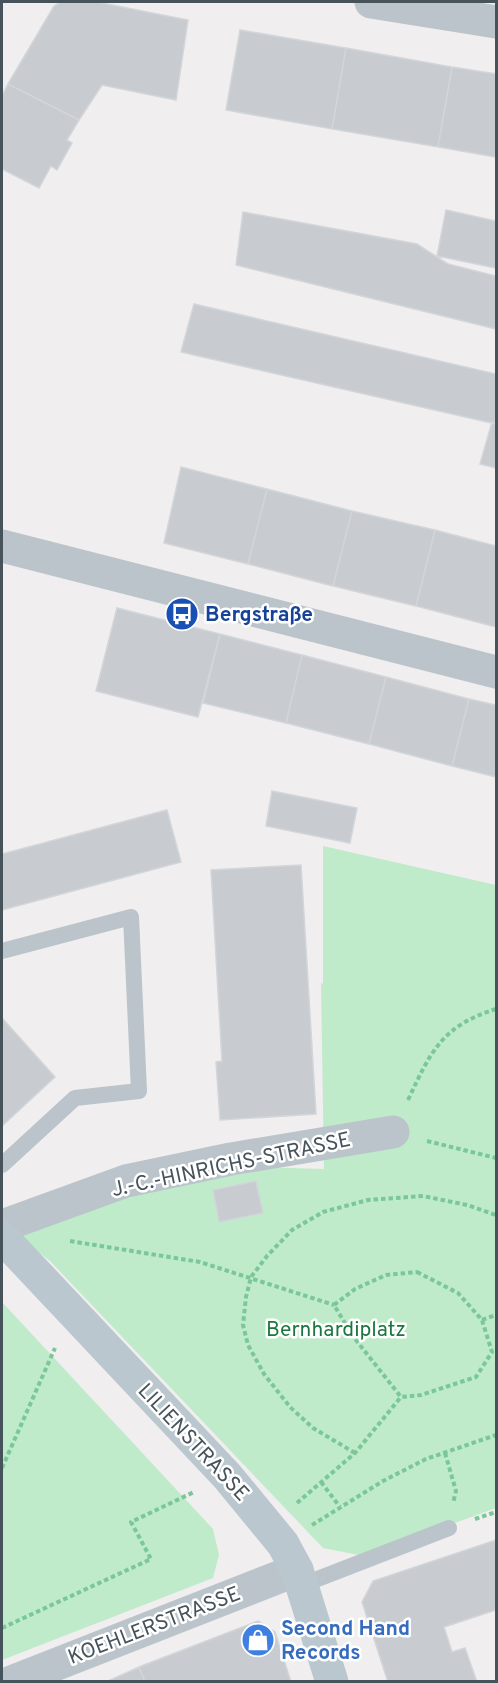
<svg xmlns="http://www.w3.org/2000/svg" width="498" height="1683" viewBox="0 0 498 1683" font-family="Overpass,sans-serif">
	<rect width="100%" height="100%" fill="#f0eeee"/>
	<path fill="#bfebcb" d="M 323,846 L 496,885 L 496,1508 L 364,1556 L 323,1548 L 50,1261 L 13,1232 L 117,1198 L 253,1167 L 324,1169 L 321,983 L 323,984 Z
		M 2,1302 L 213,1529 L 219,1555 L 213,1578 L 2,1660 Z"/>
	<path fill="#c8ccd0" stroke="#d2d5d9" stroke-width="1.5" d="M 61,2 L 97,2 L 188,20 L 176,100 L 102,85 L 79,120 L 8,84 L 54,6 Z
		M 240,30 L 346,48 L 332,129 L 226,110 Z
		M 346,48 L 452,67 L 438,147 L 332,129 Z
		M 452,67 L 496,74 L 496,157 L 438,147 Z
		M 8,84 L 79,120 L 67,140 L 72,143 L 57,170 L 51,166 L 39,188 L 2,169 L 2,96 Z
		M 446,210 L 496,221 L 496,268 L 437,256 Z
		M 243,212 L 417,244 L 448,264 L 496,276 L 496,329 L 236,265 Z
		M 194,304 L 496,374 L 496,424 L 181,352 Z
		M 492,422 L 496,424 L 496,468 L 480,464 Z
		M 181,467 L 267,489 L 248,564 L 164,543 Z
		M 267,489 L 352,511 L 333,586 L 248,564 Z
		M 352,511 L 435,530 L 416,606 L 333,586 Z
		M 435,530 L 496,546 L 496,627 L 416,606 Z
		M 117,608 L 220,634 L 198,717 L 96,691 Z
		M 220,634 L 302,655 L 286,723 L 203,703 Z
		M 302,655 L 386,677 L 369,744 L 286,723 Z
		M 386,677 L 469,699 L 452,766 L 369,744 Z
		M 469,699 L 496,705 L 496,777 L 452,766 Z
		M 272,791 L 357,808 L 350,843 L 266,826 Z
		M 167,810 L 181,862 L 2,910 L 2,854 Z
		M 301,865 L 316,1114 L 220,1120 L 216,1062 L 222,1061 L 211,870 Z
		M 2,1018 L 55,1077 L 2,1126 Z
		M 256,1181 L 263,1213 L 219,1222 L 213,1190 Z
		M 496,1540 L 496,1610 L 444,1627 L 452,1652 L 465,1648 L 477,1682 L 388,1682 L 362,1602 L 373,1581 Z
		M 258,1621 L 275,1632 L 291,1682 L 145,1682 L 139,1667 Z
		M 139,1667 L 145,1682 L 106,1682 Z"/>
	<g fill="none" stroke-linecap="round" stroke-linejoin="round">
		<path stroke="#7ac798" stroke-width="4" stroke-dasharray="4.5 3" stroke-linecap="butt" d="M 408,1100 C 431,1051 442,1026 496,1009
			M 427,1141 L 496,1158
			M 70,1241 L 200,1262 L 334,1305
			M 417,1272 L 458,1293 L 482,1320 L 492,1352 L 476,1377 L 421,1395 L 401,1397 L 352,1335 L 334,1305 L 355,1289 L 386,1275 Z
			M 482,1320 L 496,1315
			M 355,1453 L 313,1428 L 290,1407 L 264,1374 L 248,1345 L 243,1325 L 246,1297 L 251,1277 L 267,1256 L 292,1230 L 323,1212 L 368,1200 L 423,1196 L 467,1205 L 496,1215
			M 445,1453 L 456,1491 L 453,1503
			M 2,1468 L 55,1348
			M 321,1482 L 340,1507
			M 297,1503 L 355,1453 L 401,1397
			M 475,1519 L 496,1512
			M 312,1525 L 383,1481 L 426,1459 L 496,1435
			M 2,1628 L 151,1559 L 131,1522 L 194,1492"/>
		<path stroke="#bac4ca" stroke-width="16" d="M 2,951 L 131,917 L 139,1091 L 75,1098 L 2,1165
			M 302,1585 L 449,1528"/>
		<path stroke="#bac4ca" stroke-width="33" d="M 371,2 L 496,22
			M 2,546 L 496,672
			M 2,1226 L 126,1181 L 231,1159 L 393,1132
			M 11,1682 L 297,1570"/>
		<path stroke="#bbc7cf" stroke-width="33" d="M 2,1237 L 227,1476 L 283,1544 L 297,1570 L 332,1682"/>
	</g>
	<defs>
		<g id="bus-disc" transform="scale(1.725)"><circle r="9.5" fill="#1a4fb4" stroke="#fff"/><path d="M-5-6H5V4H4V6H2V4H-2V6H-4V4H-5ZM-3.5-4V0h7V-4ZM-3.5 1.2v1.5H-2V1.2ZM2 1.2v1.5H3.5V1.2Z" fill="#fff"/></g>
		<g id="shop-disc" transform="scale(1.725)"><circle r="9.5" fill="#3f7fe0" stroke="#fff"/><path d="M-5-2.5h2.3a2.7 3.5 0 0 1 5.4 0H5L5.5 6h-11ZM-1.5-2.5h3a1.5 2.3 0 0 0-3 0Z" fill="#fff"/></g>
	</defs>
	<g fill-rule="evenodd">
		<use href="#bus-disc" x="182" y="614"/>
		<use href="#shop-disc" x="258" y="1640"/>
	</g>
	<g text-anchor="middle" stroke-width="5" stroke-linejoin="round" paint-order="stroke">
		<g font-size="21" font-weight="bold" fill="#164399" stroke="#fff" text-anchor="start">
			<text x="205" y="621">Bergstraße</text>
		</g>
		<g font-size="21" fill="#47535a" stroke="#fff">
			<text transform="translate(231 1164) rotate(-12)" y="7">J.-C.-HINRICHS-STRASSE</text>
			<text transform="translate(194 1442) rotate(47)" y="7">LILIENSTRASSE</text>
			<text transform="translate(154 1625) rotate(-21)" y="7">KOEHLERSTRASSE</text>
		</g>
		<g font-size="21" fill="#1d763f" stroke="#fff">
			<text x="336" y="1336">Bernhardiplatz</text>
		</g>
		<g font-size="21" font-weight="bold" fill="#366cbe" stroke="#fff" text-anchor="start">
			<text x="281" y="1635">Second Hand<tspan x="281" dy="24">Records</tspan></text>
		</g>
	</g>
	<rect width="498" height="1683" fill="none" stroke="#47535a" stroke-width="6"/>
</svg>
